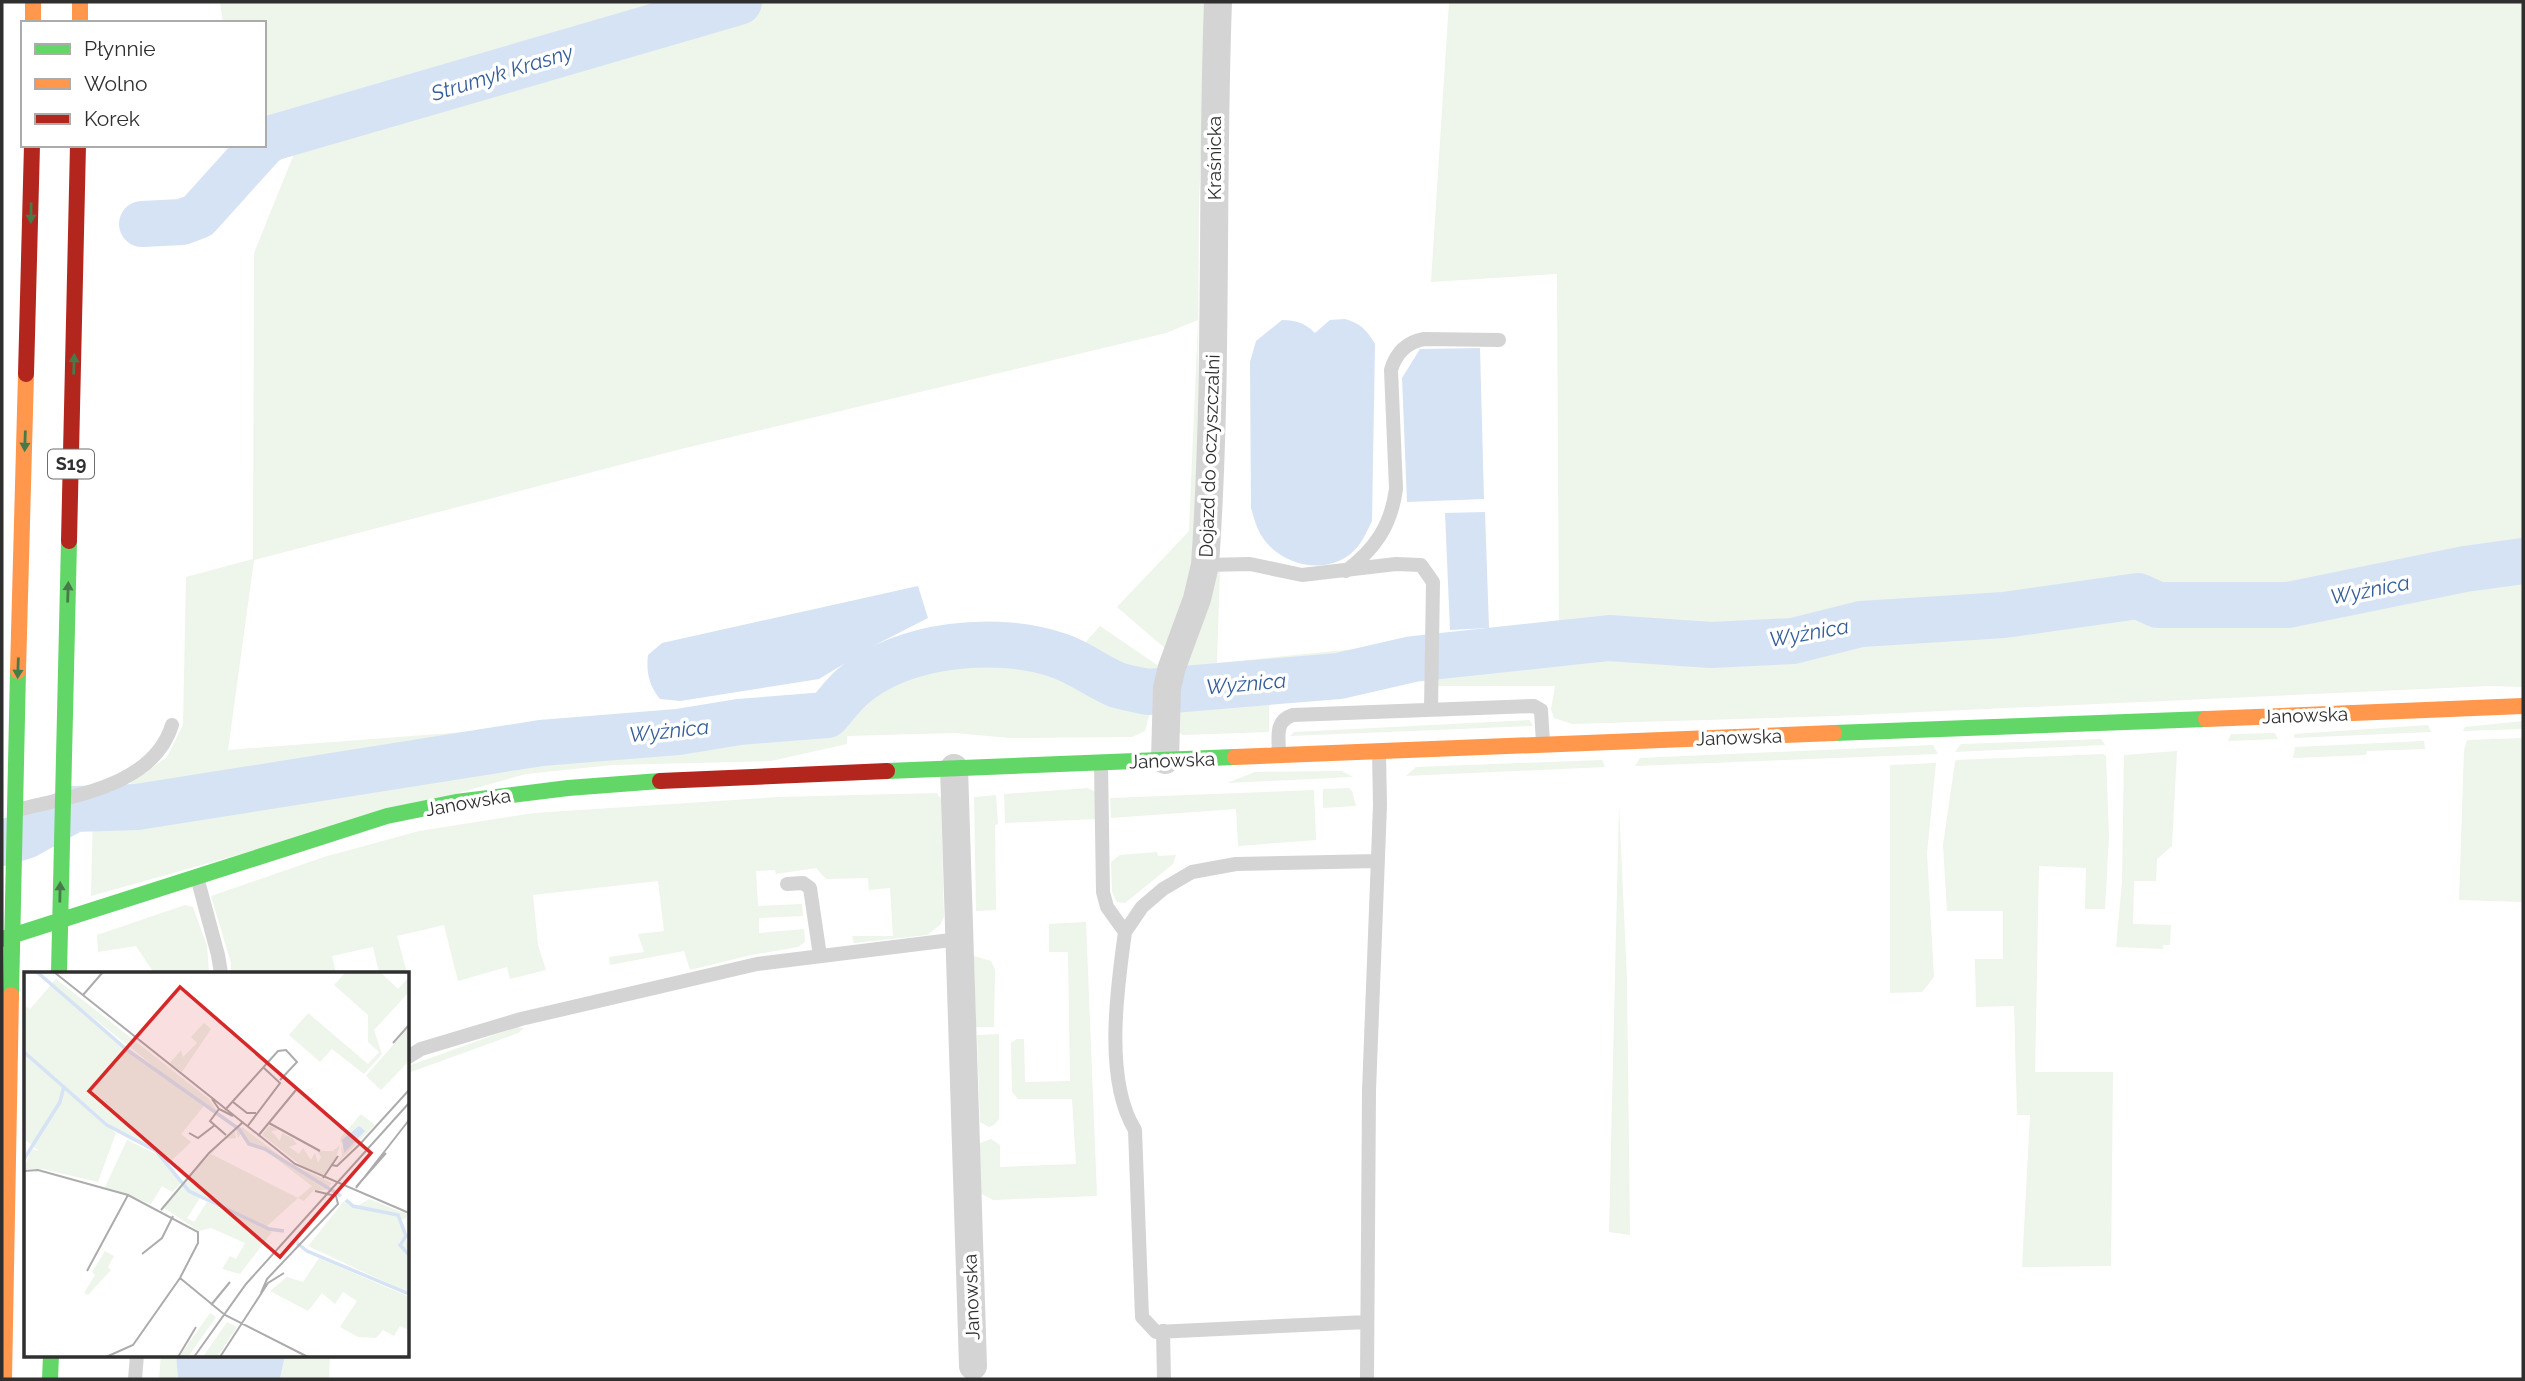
<svg xmlns="http://www.w3.org/2000/svg" width="2525" height="1381" viewBox="0 0 2525 1381" font-family="Raleway,sans-serif">
	<rect width="100%" height="100%" fill="#fff"/>
	<path fill="#eef5eb" d="M 220,2 L 705,2 L 264,126 L 264,23 L 223,23 Z
		M 754,2 L 1207,2 L 1199,202 L 1197,545 L 1189,585 L 1167,650 L 1117,607 L 1189,531 L 1198,320 L 1166,333 L 681,449 L 254,560 L 228,750 L 805,706 L 860,670 L 825,709 L 536,739 L 102,801 L 103,794 L 128,785 L 167,757 L 183,725 L 186,577 L 253,559 L 254,253 L 302,134 Z
		M 1449,2 L 2523,2 L 2523,554 L 2294,596 L 2160,598 L 2136,589 L 1999,609 L 1871,617 L 1777,635 L 1713,640 L 1610,635 L 1559,638 L 1557,274 L 1431,282 Z
		M 2523,568 L 2523,687 L 2490,686 L 1834,716 L 1572,724 L 1554,718 L 1551,709 L 1555,686 L 1437,686 L 1439,660 L 1611,642 L 1709,652 L 1791,647 L 1861,629 L 2007,621 L 2137,602 L 2154,611 L 2285,611 Z
		M 1220,571 L 1217,663 L 1424,642 L 1424,654 L 1338,674 L 1178,686 L 1216,572 Z
		M 1100,626 L 1160,667 L 1154,686 L 1116,676 L 1076,653 Z
		M 973,647 L 1005,647 L 1037,652 L 1059,659 L 1118,688 L 1154,697 L 1145,731 L 1132,737 L 1010,738 L 955,733 L 847,736 L 847,744 L 771,761 L 613,765 L 526,774 L 91,896 L 93,812 L 141,811 L 542,746 L 679,735 L 739,725 L 830,718 C 838,708 845,696 855,688 C 889,661 931,652 973,647 Z
		M 1423,661 L 1424,674 L 1350,695 L 1269,702 L 1269,732 L 1183,735 L 1178,732 L 1177,693 L 1339,680 Z
		M 1530,720 L 1533,726 L 1290,736 L 1294,732 Z
		M 2523,721 L 2523,729 L 2463,731 L 2465,727 Z
		M 2428,725 L 2431,732 L 2294,738 L 2294,734 Z
		M 2275,733 L 2278,739 L 2228,741 L 2231,734 Z
		M 2523,738 L 2523,902 L 2459,900 L 2464,750 L 2467,740 Z
		M 2101,739 L 2105,745 L 1955,752 L 1961,744 Z
		M 2424,741 L 2425,749 L 2367,751 L 2366,755 L 2293,758 L 2295,747 Z
		M 1933,745 L 1938,754 L 1635,766 L 1640,758 Z
		M 2177,751 L 2172,846 L 2157,859 L 2156,881 L 2134,881 L 2133,924 L 2171,925 L 2170,945 L 2163,945 L 2163,949 L 2116,947 L 2122,882 L 2124,755 Z
		M 2103,754 L 2106,756 L 2109,836 L 2105,909 L 2085,909 L 2086,868 L 2039,866 L 2035,1072 L 2113,1072 L 2111,1266 L 2022,1267 L 2030,1115 L 2017,1115 L 2014,1006 L 1976,1007 L 1975,959 L 2003,959 L 2003,911 L 1947,911 L 1943,845 L 1955,762 L 1956,760 Z
		M 1602,760 L 1605,767 L 1406,776 L 1416,767 Z
		M 1936,763 L 1927,853 L 1934,977 L 1922,992 L 1890,993 L 1890,765 Z
		M 1342,771 L 1353,777 L 1227,783 L 1255,772 Z
		M 1088,788 L 1098,793 L 1097,819 L 1005,823 L 1004,794 Z
		M 1349,788 L 1352,791 L 1356,806 L 1323,808 L 1323,789 Z
		M 1314,790 L 1316,840 L 1238,846 L 1236,809 L 1111,818 L 1110,798 Z
		M 937,793 L 941,799 L 944,917 L 940,925 L 927,935 L 854,943 L 852,936 L 893,936 L 890,888 L 869,890 L 868,878 L 826,879 L 816,868 L 776,874 L 775,870 L 756,871 L 758,906 L 802,904 L 803,916 L 759,918 L 759,933 L 804,929 L 805,942 L 798,947 L 751,955 L 690,970 L 684,951 L 610,965 L 609,957 L 644,952 L 638,934 L 664,931 L 658,881 L 533,895 L 538,945 L 546,970 L 510,979 L 507,967 L 458,981 L 444,925 L 397,936 L 407,973 L 379,973 L 373,947 L 332,956 L 336,973 L 231,973 L 231,963 L 211,896 L 324,857 L 419,831 L 534,813 L 779,797 Z
		M 996,795 L 998,824 L 995,825 L 996,910 L 976,911 L 974,797 Z
		M 1619,804 L 1627,980 L 1630,1235 L 1609,1232 Z
		M 1157,852 L 1158,856 L 1176,855 L 1173,864 L 1125,903 L 1117,902 L 1112,892 L 1111,862 L 1120,855 Z
		M 185,905 L 193,907 L 207,946 L 209,973 L 154,973 L 136,946 L 98,952 L 97,935 Z
		M 1086,922 L 1097,1196 L 993,1200 L 980,1193 L 980,1143 L 991,1139 L 1000,1145 L 1000,1167 L 1076,1164 L 1072,1099 L 1018,1099 L 1012,1092 L 1011,1043 L 1017,1039 L 1024,1039 L 1025,1082 L 1070,1081 L 1068,952 L 1049,952 L 1049,924 Z
		M 974,956 L 991,961 L 995,970 L 994,1027 L 976,1027 Z
		M 516,1027 L 524,1028 L 518,1033 L 408,1073 L 408,1066 Z
		M 999,1034 L 999,1119 L 994,1125 L 989,1127 L 980,1122 L 977,1035 Z
		M 161,1355 L 176,1355 L 178,1379 L 159,1379 Z
		M 285,1355 L 330,1355 L 329,1379 L 280,1379 Z"/>
	<path fill="#d6e3f4" d="M 1345,319 C 1360,323 1367,330 1375,344 L 1372,521 C 1368,529 1364,538 1359,545 C 1335,577 1284,569 1263,538 C 1257,530 1254,518 1251,508 L 1250,362 L 1256,341 L 1282,320 C 1296,320 1305,323 1315,333 L 1330,320 Z
		M 1480,348 L 1484,499 L 1407,502 L 1402,378 L 1420,349 Z
		M 1485,512 L 1489,628 L 1450,630 L 1445,513 Z
		M 918,586 L 928,618 L 877,644 L 819,679 L 680,701 L 660,699 C 649,686 646,672 648,655 L 662,643 Z
		M 176,1355 L 285,1355 L 280,1379 L 178,1379 Z"/>
	<g fill="none" stroke-linecap="round" stroke-linejoin="round">
		<path stroke="#d6e3f4" stroke-width="46" d="M 264,143 L 272,138 L 739,2
			M 142,224 L 182,222 L 198,216 L 262,145
			M 2,843 L 25,836 L 74,809 L 137,807 L 541,743 L 678,732 L 739,722 L 827,715 C 835,706 843,695 852,687 C 903,643 998,634 1060,656 C 1080,663 1098,677 1117,685 C 1127,688 1138,690 1148,692 L 1339,676 L 1413,659 L 1609,638 L 1711,645 L 1793,641 L 1861,624 L 2004,615 L 2138,596 L 2158,605 L 2288,605 L 2465,569 L 2523,561"/>
		<path stroke="#d4d4d4" stroke-width="14" d="M 1205,565 L 1250,564 L 1302,575 L 1396,564 L 1421,565 L 1433,582 L 1431,710
			M 1346,571 C 1375,549 1391,526 1396,489 L 1391,370 C 1396,353 1407,342 1424,339 L 1499,340
			M 1279,754 C 1279,737 1274,721 1293,715 L 1534,706 L 1541,710 L 1543,743
			M 1101,764 L 1103,892 L 1107,907 L 1125,932 C 1117,989 1104,1080 1135,1130 L 1142,1317 L 1156,1332 L 1367,1322
			M 17,810 C 71,796 153,787 172,725
			M 197,877 L 218,955 L 221,973
			M 787,884 L 803,883 L 810,888 L 820,956
			M 1125,932 L 1142,907 L 1163,889 L 1192,872 L 1236,864 L 1378,861
			M 408,1057 L 421,1049 L 521,1019 L 757,964 L 959,939
			M 1163,1331 L 1164,1379
			M 135,1379 L 137,1355
			M 1367,1379 L 1369,1091 L 1380,805 L 1379,753"/>
		<path stroke="#d4d4d4" stroke-width="28" d="M 1165,760 L 1167,688 L 1172,667 L 1197,599 L 1205,565 C 1218,378 1211,190 1218,2
			M 954,768 L 973,1366"/>
		<path stroke="#63d668" stroke-width="16" d="M 1834,733 L 2206,719
			M 887,771 L 1235,757
			M 2,939 L 387,816 L 456,802 L 568,788 L 660,781
			M 59,973 L 69,541
			M 11,995 L 18,671
			M 50,1379 L 51,1355"/>
		<path stroke="#ff974d" stroke-width="16" d="M 33,2 L 33,23
			M 80,2 L 80,23
			M 18,671 L 26,374
			M 2206,719 L 2523,706
			M 1235,757 L 1834,733
			M 4,1379 L 11,995"/>
		<path stroke="#b3261e" stroke-width="16" d="M 26,374 L 32,145
			M 69,541 L 78,145
			M 660,781 L 887,771"/>
	</g>
	<defs><path id="oneway-solid" d="M-6-.8H1V-3.2L6.5 0L1 3.2V.8H-6Z" transform="scale(1.75)"/></defs>
	<g fill="#467a49">
		<use href="#oneway-solid" transform="translate(31 213) rotate(91)"/>
		<use href="#oneway-solid" transform="translate(74 364) rotate(-88)"/>
		<use href="#oneway-solid" transform="translate(25 441) rotate(92)"/>
		<use href="#oneway-solid" transform="translate(68 592) rotate(-88)"/>
		<use href="#oneway-solid" transform="translate(18 668) rotate(92)"/>
		<use href="#oneway-solid" transform="translate(60 892) rotate(-89)"/>
	</g>
	<g text-anchor="middle" stroke-width="7" stroke-linejoin="round" paint-order="stroke">
		<rect fill="#fff" stroke="#6d6d6d" stroke-width="2" x="48" y="449.5" width="46" height="29" rx="5"/>
		<g font-size="18" font-weight="bold" fill="#2f2f2f">
			<text x="71" y="470">S19</text>
		</g>
		<g font-size="19" fill="#2f2f2f" stroke="#fff">
			<text transform="translate(1214 158) rotate(-90)" y="7">Kraśnicka</text>
			<text transform="translate(1209 456) rotate(-88)" y="7">Dojazd do oczyszczalni</text>
			<text transform="translate(2305 715) rotate(-2)" y="7">Janowska</text>
			<text transform="translate(1739 737) rotate(-2)" y="7">Janowska</text>
			<text transform="translate(1172 760) rotate(-2)" y="7">Janowska</text>
			<text transform="translate(468 802) rotate(-10)" y="7">Janowska</text>
			<text transform="translate(971 1297) rotate(-92)" y="7">Janowska</text>
		</g>
		<g font-size="21" font-style="italic" fill="#355e98" stroke="#fff">
			<text transform="translate(502 73) rotate(-17)" y="7">Strumyk Krasny</text>
			<text transform="translate(2370 590) rotate(-11)" y="7">Wyżnica</text>
			<text transform="translate(1809 633) rotate(-10)" y="7">Wyżnica</text>
			<text transform="translate(1246 684) rotate(-5)" y="7">Wyżnica</text>
			<text transform="translate(669 731) rotate(-6)" y="7">Wyżnica</text>
		</g>
	</g>
	<g transform="translate(24 972)">
		<rect width="385" height="385" fill="#fff"/>
		<path d="M 322,0 L 356,0 L 374,17 L 385,5 L 385,20 L 350,58 L 358,82 L 340,102 L 308,77 L 296,90 L 265,63 L 284,41 L 344,92 L 355,80 L 344,70 L 344,43 L 310,13 ZM 32,7 L 185,127 L 193,139 L 180,134 L 157,162 L 167,170 L 145,191 L 134,179 L 86,153 L 0,79 L 0,33 L 6,37 L 27,13 L 102,78 L 157,116 L 27,12 ZM 180,51 L 187,57 L 158,100 L 146,91 L 157,78 L 159,85 L 173,71 L 167,65 ZM 385,55 L 385,89 L 357,118 L 342,104 ZM 0,81 L 92,161 L 74,210 L 19,197 L 0,197 L 7,177 L 15,179 L 0,167 ZM 337,142 L 351,153 L 311,193 L 318,184 L 317,172 L 320,181 L 335,155 L 316,171 L 317,165 ZM 245,154 L 247,154 L 254,158 L 247,159 L 256,169 L 258,161 L 268,166 L 273,172 L 265,175 L 275,182 L 279,176 L 287,188 L 291,181 L 294,191 L 297,185 L 293,179 L 309,179 L 316,173 L 311,188 L 299,203 L 279,195 L 238,163 ZM 218,155 L 267,192 L 308,211 L 302,218 L 279,202 L 301,218 L 290,218 L 280,229 L 274,226 L 242,255 L 166,219 L 176,226 L 163,246 L 170,250 L 183,230 L 248,260 L 216,302 L 198,297 L 206,284 L 212,287 L 221,271 L 187,256 L 175,259 L 140,236 L 158,213 L 162,216 L 159,212 L 202,165 L 211,159 L 212,166 L 201,167 L 187,182 L 274,226 L 288,214 L 242,179 L 225,172 L 217,161 L 214,166 L 212,158 ZM 103,168 L 136,184 L 157,211 L 148,220 L 138,214 L 127,232 L 81,215 ZM 345,227 L 385,243 L 379,248 L 374,244 L 381,264 L 375,270 L 375,273 L 380,278 L 376,271 L 381,267 L 385,271 L 385,321 L 284,274 L 321,228 L 332,235 ZM 81,279 L 90,284 L 84,295 L 87,298 L 64,323 L 60,321 L 71,303 L 68,300 ZM 295,286 L 385,325 L 385,358 L 376,354 L 370,364 L 359,358 L 352,366 L 334,365 L 316,355 L 333,329 L 319,320 L 311,332 L 298,321 L 284,339 L 246,319 L 263,305 L 279,310 ZM 186,341 L 192,345 L 164,385 L 155,385 ZM 203,350 L 213,355 L 193,385 L 179,385 Z" fill="#eef5eb"/>
		<path d="M 335,154 L 341,159 L 320,181 L 318,168 Z" fill="#d6e3f4"/>
		<path fill="none" stroke="#d6e3f4" stroke-width="3.5" d="M 13,0 L 102,77 L 215,157 L 225,172 L 241,177 L 317,224M 0,80 L 83,153 L 132,179 L 165,219 L 245,257 L 260,259M 0,187 L 36,130 L 40,114M 322,228 L 329,234 L 374,243 L 382,264 L 376,273 L 385,283M 273,271 L 283,279 L 385,322"/>
		<path fill="none" stroke="#acacac" stroke-width="2" d="M 30,0 L 271,192 L 385,241M 59,23 L 79,0M 369,71 L 385,53M 188,127 L 195,137 L 209,144M 209,130 L 223,141 L 232,141M 195,137 L 186,149 L 202,163M 201,138 L 254,79 L 262,78 L 273,90 L 256,108M 245,151 L 296,179M 223,155 L 256,111 L 240,96M 165,161 L 174,166 L 191,153M 234,164 L 272,118M 307,193 L 313,194 L 336,172 L 385,118M 0,199 L 14,198 L 104,223 L 174,260 L 174,271 L 156,306 L 109,373 L 82,385M 299,206 L 314,184M 332,215 L 362,181M 332,216 L 385,148M 137,238 L 185,181 L 218,151M 118,282 L 138,266 L 149,244M 63,299 L 104,223M 156,306 L 201,343 L 284,385M 237,321 L 243,307 L 314,232 L 312,224 L 291,219M 187,333 L 206,310M 154,385 L 172,355M 170,385 L 222,312 L 385,131M 196,385 L 244,311 L 260,301"/>
		<path fill="#d62828" fill-opacity="0.15" stroke="#d62828" stroke-width="3.5" d="M 156,15 L 347,181 L 256,285 L 65,119 Z"/>
		<rect width="385" height="385" fill="none" stroke="#2f2f2f" stroke-width="3.5"/>
	</g>
	<rect width="2525" height="1381" fill="none" stroke="#2f2f2f" stroke-width="7"/>
	<rect x="21" y="21" width="245" height="126" fill="#ffffff" stroke="#acacac" stroke-width="2"/>
	<rect x="35" y="44" width="35" height="10" fill="#63d668" stroke="#acacac" stroke-width="2"/>
	<text x="84" y="56" font-size="21" fill="#2f2f2f">Płynnie</text>
	<rect x="35" y="79" width="35" height="10" fill="#ff974d" stroke="#acacac" stroke-width="2"/>
	<text x="84" y="91" font-size="21" fill="#2f2f2f">Wolno</text>
	<rect x="35" y="114" width="35" height="10" fill="#b3261e" stroke="#acacac" stroke-width="2"/>
	<text x="84" y="126" font-size="21" fill="#2f2f2f">Korek</text>
</svg>
